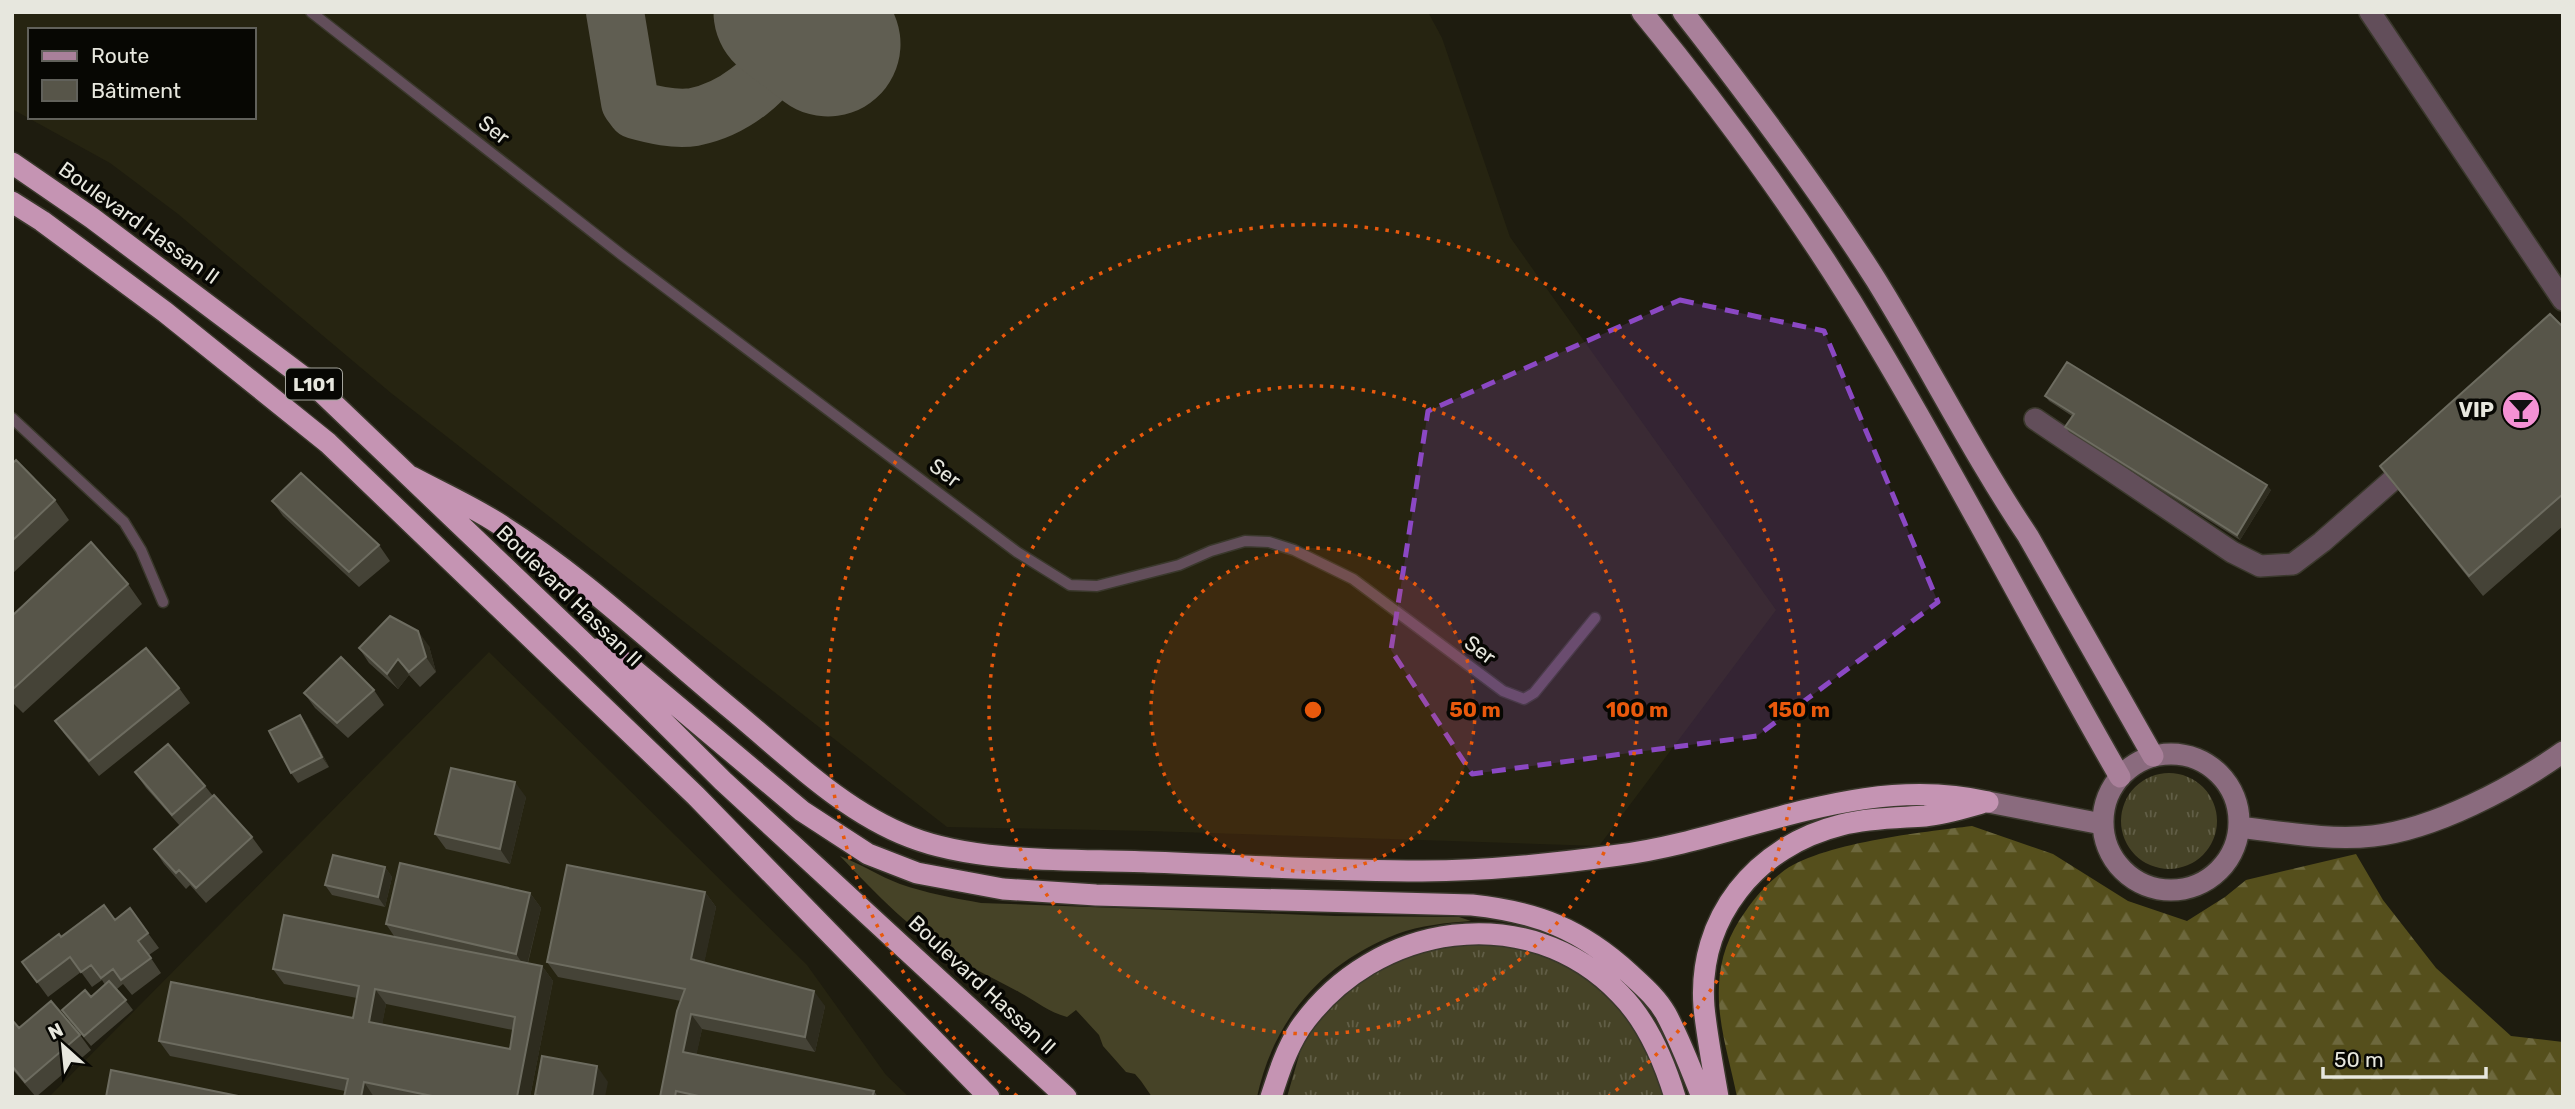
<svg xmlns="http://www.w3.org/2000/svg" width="2575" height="1109" viewBox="0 0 2575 1109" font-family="Rubik,sans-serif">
	<defs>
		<pattern id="grass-tufts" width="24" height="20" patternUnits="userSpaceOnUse" patternTransform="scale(1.75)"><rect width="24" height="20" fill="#464327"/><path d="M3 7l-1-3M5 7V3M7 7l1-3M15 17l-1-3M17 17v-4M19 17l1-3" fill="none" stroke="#615e46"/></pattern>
		<pattern id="forest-firs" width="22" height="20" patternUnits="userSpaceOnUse" patternTransform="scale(1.75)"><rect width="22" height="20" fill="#554f1c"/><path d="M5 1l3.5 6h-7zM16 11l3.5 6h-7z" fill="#6d683d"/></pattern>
	</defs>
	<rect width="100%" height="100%" fill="#1e1c0f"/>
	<path fill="#262411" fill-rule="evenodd" d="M 12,12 L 1428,12 L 1442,38 L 1510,237 L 1776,610 L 1599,846 L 1148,831 L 947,827 L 391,393 L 178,214 L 110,163 L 12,109 ZM 30,30 L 254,30 L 254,117 L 30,117 Z
		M 489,652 L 807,965 L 886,1075 L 909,1097 L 49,1097 Z"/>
	<path fill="url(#grass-tufts)" d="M2121 821a48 48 0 1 1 96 0a48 48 0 1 1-96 0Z
		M 1486,941 L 1551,952 L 1613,997 L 1631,1022 L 1653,1063 L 1665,1097 L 1287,1097 L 1302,1045 L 1320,1017 L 1343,991 L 1416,948 Z"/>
	<path fill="url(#forest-firs)" d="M 1972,826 L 2053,854 L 2128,901 L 2187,921 L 2225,897 L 2246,880 L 2356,854 L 2383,900 L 2436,968 L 2511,1036 L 2563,1042 L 2563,1097 L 1737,1097 C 1730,1061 1717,1023 1719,986 C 1720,958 1729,934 1745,912 C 1755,897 1768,883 1781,873 C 1818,843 1924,832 1972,826 Z"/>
	<path fill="#464327" d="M 840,856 C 861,864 879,876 900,884 C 926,893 953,898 981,903 L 1335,916 L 1459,917 L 1471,921 C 1447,923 1420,925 1397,934 C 1323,963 1274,1018 1257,1097 L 1152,1097 L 1141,1081 L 1135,1074 L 1126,1072 L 1103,1046 L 1099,1035 L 1076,1010 L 1067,1017 C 1048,1012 1036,1001 1019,992 C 999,981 977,971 957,959 C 913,932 876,894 840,856 Z"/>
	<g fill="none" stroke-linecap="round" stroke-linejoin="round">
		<path stroke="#605e52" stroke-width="58" d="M 615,12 L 630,102 L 636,110 C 654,115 675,120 694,117 C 730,110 773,81 783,45 C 785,35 785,22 785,12"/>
		<path stroke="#605e52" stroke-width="145" d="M 786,12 L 828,44"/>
		<g stroke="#3a382c" stroke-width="13">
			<path id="lane" d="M 311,12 L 622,255 L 1017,552 L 1070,585 L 1097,586 L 1179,565 L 1211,551 L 1245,541 L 1269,542 L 1294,550 L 1353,579 L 1503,691 L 1524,699 L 1534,693 L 1595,618
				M 12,418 L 124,522 L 141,550 L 163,602"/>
		</g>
		<g stroke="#3a382c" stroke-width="24">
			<path id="street" d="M 2370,12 L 2563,300
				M 2035,419 L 2232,552 L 2260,566 L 2293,564 L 2322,542 L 2412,463"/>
		</g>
		<g stroke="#3a382c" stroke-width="24">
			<path id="secondary" d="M2103 822a68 68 0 1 1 136 0a68 68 0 1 1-136 0Z
				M 1988,802 L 2102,824
				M 2239,827 C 2283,832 2329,841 2373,836 C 2435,829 2512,788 2563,752"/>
		</g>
		<g stroke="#3a382c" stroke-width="24">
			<path id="primary" d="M 1642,12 C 1728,117 1808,227 1877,344 C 1962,486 2037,633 2120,777
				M 1683,12 C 1751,99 1817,187 1876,280 C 1928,364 1973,454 2028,536 L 2153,756"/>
		</g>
		<g stroke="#3a382c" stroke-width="24">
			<path id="highway" d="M 12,163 L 92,218 L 314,385 L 584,643 L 723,781 L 1066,1097
				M 12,202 L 42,221 L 165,312 L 328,443 L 696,796 L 989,1097
				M 412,477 C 440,492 469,505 496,522 C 580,574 654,645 730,708 C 786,754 842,811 910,837 C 979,864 1075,859 1148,862 C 1239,865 1331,871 1422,871 C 1487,871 1554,864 1619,855 C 1742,839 1860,772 1988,802
				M 597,649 L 626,663 L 802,811 L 868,854 L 917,873 L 1003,889 L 1096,895 L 1472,905 C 1537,912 1581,929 1630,974 C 1643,986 1657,998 1666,1014 C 1680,1040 1691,1069 1702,1097
				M 1271,1097 C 1279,1072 1286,1050 1300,1028 C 1374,922 1528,898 1620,994 C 1647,1021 1664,1061 1675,1097
				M 1718,1097 C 1713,1067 1707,1037 1704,1007 C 1697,918 1756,846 1841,825 C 1869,818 1897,818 1925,816 C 1945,814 1964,808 1982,803"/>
		</g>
		<use href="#lane" stroke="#624e5a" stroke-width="10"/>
		<use href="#street" stroke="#624e5a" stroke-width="21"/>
		<use href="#secondary" stroke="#8a6b7e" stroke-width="21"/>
		<use href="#primary" stroke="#a9809a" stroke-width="21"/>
		<use href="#highway" stroke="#c594b3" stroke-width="21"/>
	</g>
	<path fill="#454337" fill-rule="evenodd" d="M 2563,327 L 2563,526 L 2483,596 L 2394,485 L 2380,466 Z
		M 2045,396 L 2271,490 L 2240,540 L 2069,432 L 2065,427 L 2072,416 L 2049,401 Z
		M 12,464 L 55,500 L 69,520 L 12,574 Z
		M 272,501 L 379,545 L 390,561 L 359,587 L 283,516 Z
		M 128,584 L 142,604 L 23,713 L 12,702 L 12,616 Z
		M 429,646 L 436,672 L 420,687 L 409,675 L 398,689 L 369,663 L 359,648 Z
		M 179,688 L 190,703 L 99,776 L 66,736 L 55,721 Z
		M 374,690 L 384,705 L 348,738 L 315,708 L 304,693 Z
		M 300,715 L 307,725 L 329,767 L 298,783 L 291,773 Z
		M 135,772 L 205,786 L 213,796 L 252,837 L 263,852 L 206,903 L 190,885 L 186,889 L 164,864 L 154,849 L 180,826 L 146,788 Z
		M 526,797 L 510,864 L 446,849 L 435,834 Z
		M 385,867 L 392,877 L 385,907 L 332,895 L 325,885 Z
		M 705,892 L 716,907 L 704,962 L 825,1006 L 815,1052 L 702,1029 L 696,1055 L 874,1091 L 878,1097 L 660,1097 L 681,1001 L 558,977 L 547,962 Z
		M 530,893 L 541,908 L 528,963 L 542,966 L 553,981 L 530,1097 L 344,1097 L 345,1091 L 170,1056 L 159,1041 L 353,1018 L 357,998 L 284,984 L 273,969 L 394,936 L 386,924 ZM 386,1004 L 513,1030 L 510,1049 L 382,1024 Z
		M 148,933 L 159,948 L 149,955 L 161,973 L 132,995 L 123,984 L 117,989 L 133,1010 L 91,1046 L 69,1020 L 62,1010 L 91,997 L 105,985 L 102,980 L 92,987 L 81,972 L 48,997 L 22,962 L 61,937 Z
		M 12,1022 L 19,1028 L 80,1035 L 91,1050 L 36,1097 L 12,1069 Z"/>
	<path fill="#2e2c1f" d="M 2267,485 L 2271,490 L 2240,540 L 2237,535 Z
		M 418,631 L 429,646 L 436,672 L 426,657 Z
		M 398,659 L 409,675 L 398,689 L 387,674 Z
		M 300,715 L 307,725 L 329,767 L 322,757 Z
		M 515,782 L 526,797 L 510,864 L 500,849 Z
		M 385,867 L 392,877 L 385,907 L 378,897 Z
		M 705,892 L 716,907 L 702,974 L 691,959 Z
		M 530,893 L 541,908 L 526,969 L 516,954 Z
		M 542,966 L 553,981 L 530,1097 L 517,1097 Z
		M 375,989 L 386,1004 L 380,1037 L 369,1022 Z
		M 814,991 L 825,1006 L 815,1052 L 805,1037 Z
		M 691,1014 L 702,1029 L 694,1067 L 683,1052 Z
		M 597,1066 L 608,1082 L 605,1097 L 592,1097 Z
		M 364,1082 L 374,1097 L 361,1097 Z"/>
	<path fill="#575549" stroke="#6d6c60" stroke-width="2" fill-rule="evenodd" d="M 2550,314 L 2563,327 L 2563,494 L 2469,576 L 2380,466 Z
		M 2067,362 L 2267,485 L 2237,535 L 2065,427 L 2074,414 L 2045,396 Z
		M 16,460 L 55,500 L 12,541 L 12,464 Z
		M 301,473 L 379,545 L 349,572 L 272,501 Z
		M 91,542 L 128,584 L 12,690 L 12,616 Z
		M 390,616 L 418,631 L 426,657 L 409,672 L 398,659 L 387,674 L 359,648 Z
		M 146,648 L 179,688 L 89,761 L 55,721 Z
		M 341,657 L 374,690 L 337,723 L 304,693 Z
		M 300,715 L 322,757 L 291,773 L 269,731 Z
		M 168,744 L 205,786 L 172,815 L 135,772 Z
		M 451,768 L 515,782 L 500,849 L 435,834 Z
		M 214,795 L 252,837 L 196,888 L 179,870 L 176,873 L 154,849 Z
		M 333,855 L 385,867 L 378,897 L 325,885 Z
		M 400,863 L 530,893 L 516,954 L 386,924 Z
		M 567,865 L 705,892 L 691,959 L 814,991 L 805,1037 L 691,1014 L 683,1052 L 874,1091 L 872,1097 L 703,1097 L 676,1091 L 675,1097 L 660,1097 L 677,1011 L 685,989 L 547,962 Z
		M 104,905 L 115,920 L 130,908 L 148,933 L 138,941 L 151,958 L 121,980 L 113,969 L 101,978 L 91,965 L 81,972 L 70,957 L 37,982 L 22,962 L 59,934 L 61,937 Z
		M 284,915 L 542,966 L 517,1097 L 437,1097 L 364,1082 L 361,1097 L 344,1097 L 348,1079 L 159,1041 L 171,982 L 353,1018 L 359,986 L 273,969 ZM 375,989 L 515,1017 L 510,1049 L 369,1022 Z
		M 109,981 L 126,1000 L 84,1036 L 62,1010 L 85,990 L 91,997 Z
		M 51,1001 L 80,1035 L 25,1082 L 12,1066 L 12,1022 L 13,1021 L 19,1028 Z
		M 542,1056 L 597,1066 L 592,1097 L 544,1097 L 535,1095 Z
		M 111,1070 L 243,1097 L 106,1097 Z"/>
	<path fill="#8b48c4" fill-opacity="0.2" stroke="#8b48c4" stroke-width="5" stroke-dasharray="14 9" stroke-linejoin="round" d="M 1680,300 L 1824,331 L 1938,602 L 1757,736 L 1472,774 L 1391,650 L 1428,411 Z"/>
	<circle cx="1313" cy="710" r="162" fill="#e8590c" fill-opacity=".12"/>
	<g fill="none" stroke="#e8590c" stroke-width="3.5" stroke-dasharray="3.5 7">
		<circle cx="1313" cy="710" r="162"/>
		<circle cx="1313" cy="710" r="324"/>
		<path d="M1017 1096A486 486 0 1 1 1609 1096"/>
	</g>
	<defs>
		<g id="bar-disc" transform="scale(2.0125)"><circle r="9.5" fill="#f491d4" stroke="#070703"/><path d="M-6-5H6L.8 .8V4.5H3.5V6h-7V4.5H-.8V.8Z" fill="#111"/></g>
	</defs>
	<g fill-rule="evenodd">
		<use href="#bar-disc" x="2521" y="410"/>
	</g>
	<g text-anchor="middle" stroke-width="7" stroke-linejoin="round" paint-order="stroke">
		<rect fill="#070703" stroke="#a4a49c" stroke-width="2" x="286" y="368.5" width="56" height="31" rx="5"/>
		<g font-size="19" font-weight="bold" fill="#e7e7de">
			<text x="314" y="391">L101</text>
		</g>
		<g font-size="21" fill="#e7e7de" stroke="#070703">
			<text transform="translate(494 130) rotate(38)" y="7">Ser</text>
			<text transform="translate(139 223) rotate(36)" y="7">Boulevard Hassan II</text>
			<text transform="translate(945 473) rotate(37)" y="7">Ser</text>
			<text transform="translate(569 596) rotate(44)" y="7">Boulevard Hassan II</text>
			<text transform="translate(1480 650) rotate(37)" y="7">Ser</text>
			<text transform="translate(982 985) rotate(43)" y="7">Boulevard Hassan II</text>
		</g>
		<g font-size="21" font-weight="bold" fill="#e7e7de" stroke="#070703" text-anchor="end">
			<text x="2494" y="417">VIP</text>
		</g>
	</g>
	<circle cx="1313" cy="710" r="10" fill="#e8590c" stroke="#070703" stroke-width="3.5"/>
	<g font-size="21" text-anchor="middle" font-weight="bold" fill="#e8590c" stroke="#070703" stroke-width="7" stroke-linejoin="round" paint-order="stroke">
		<text x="1475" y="717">50 m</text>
		<text x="1637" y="717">100 m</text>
		<text x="1799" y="717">150 m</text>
	</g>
	<rect width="2575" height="1109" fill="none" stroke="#e7e7de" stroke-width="28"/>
	<rect x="28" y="28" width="228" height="91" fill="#070703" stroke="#61615b" stroke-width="2"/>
	<rect x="42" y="51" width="35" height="10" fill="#a9809a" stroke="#61615b" stroke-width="2"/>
	<text x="91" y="63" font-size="21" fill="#e7e7de">Route</text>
	<rect x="42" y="80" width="35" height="21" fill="#575549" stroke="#61615b" stroke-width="2"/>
	<text x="91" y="98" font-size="21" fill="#e7e7de">Bâtiment</text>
	<g transform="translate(63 1046) rotate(333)" stroke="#070703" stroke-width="5" paint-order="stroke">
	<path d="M0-5L12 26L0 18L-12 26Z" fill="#e7e7de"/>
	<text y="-10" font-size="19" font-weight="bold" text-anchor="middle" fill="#e7e7de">N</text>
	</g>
	<path d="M2323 1067v10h163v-10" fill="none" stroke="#e7e7de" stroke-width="3.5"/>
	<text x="2334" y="1067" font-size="21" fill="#e7e7de" stroke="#070703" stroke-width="5" paint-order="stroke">50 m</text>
</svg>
